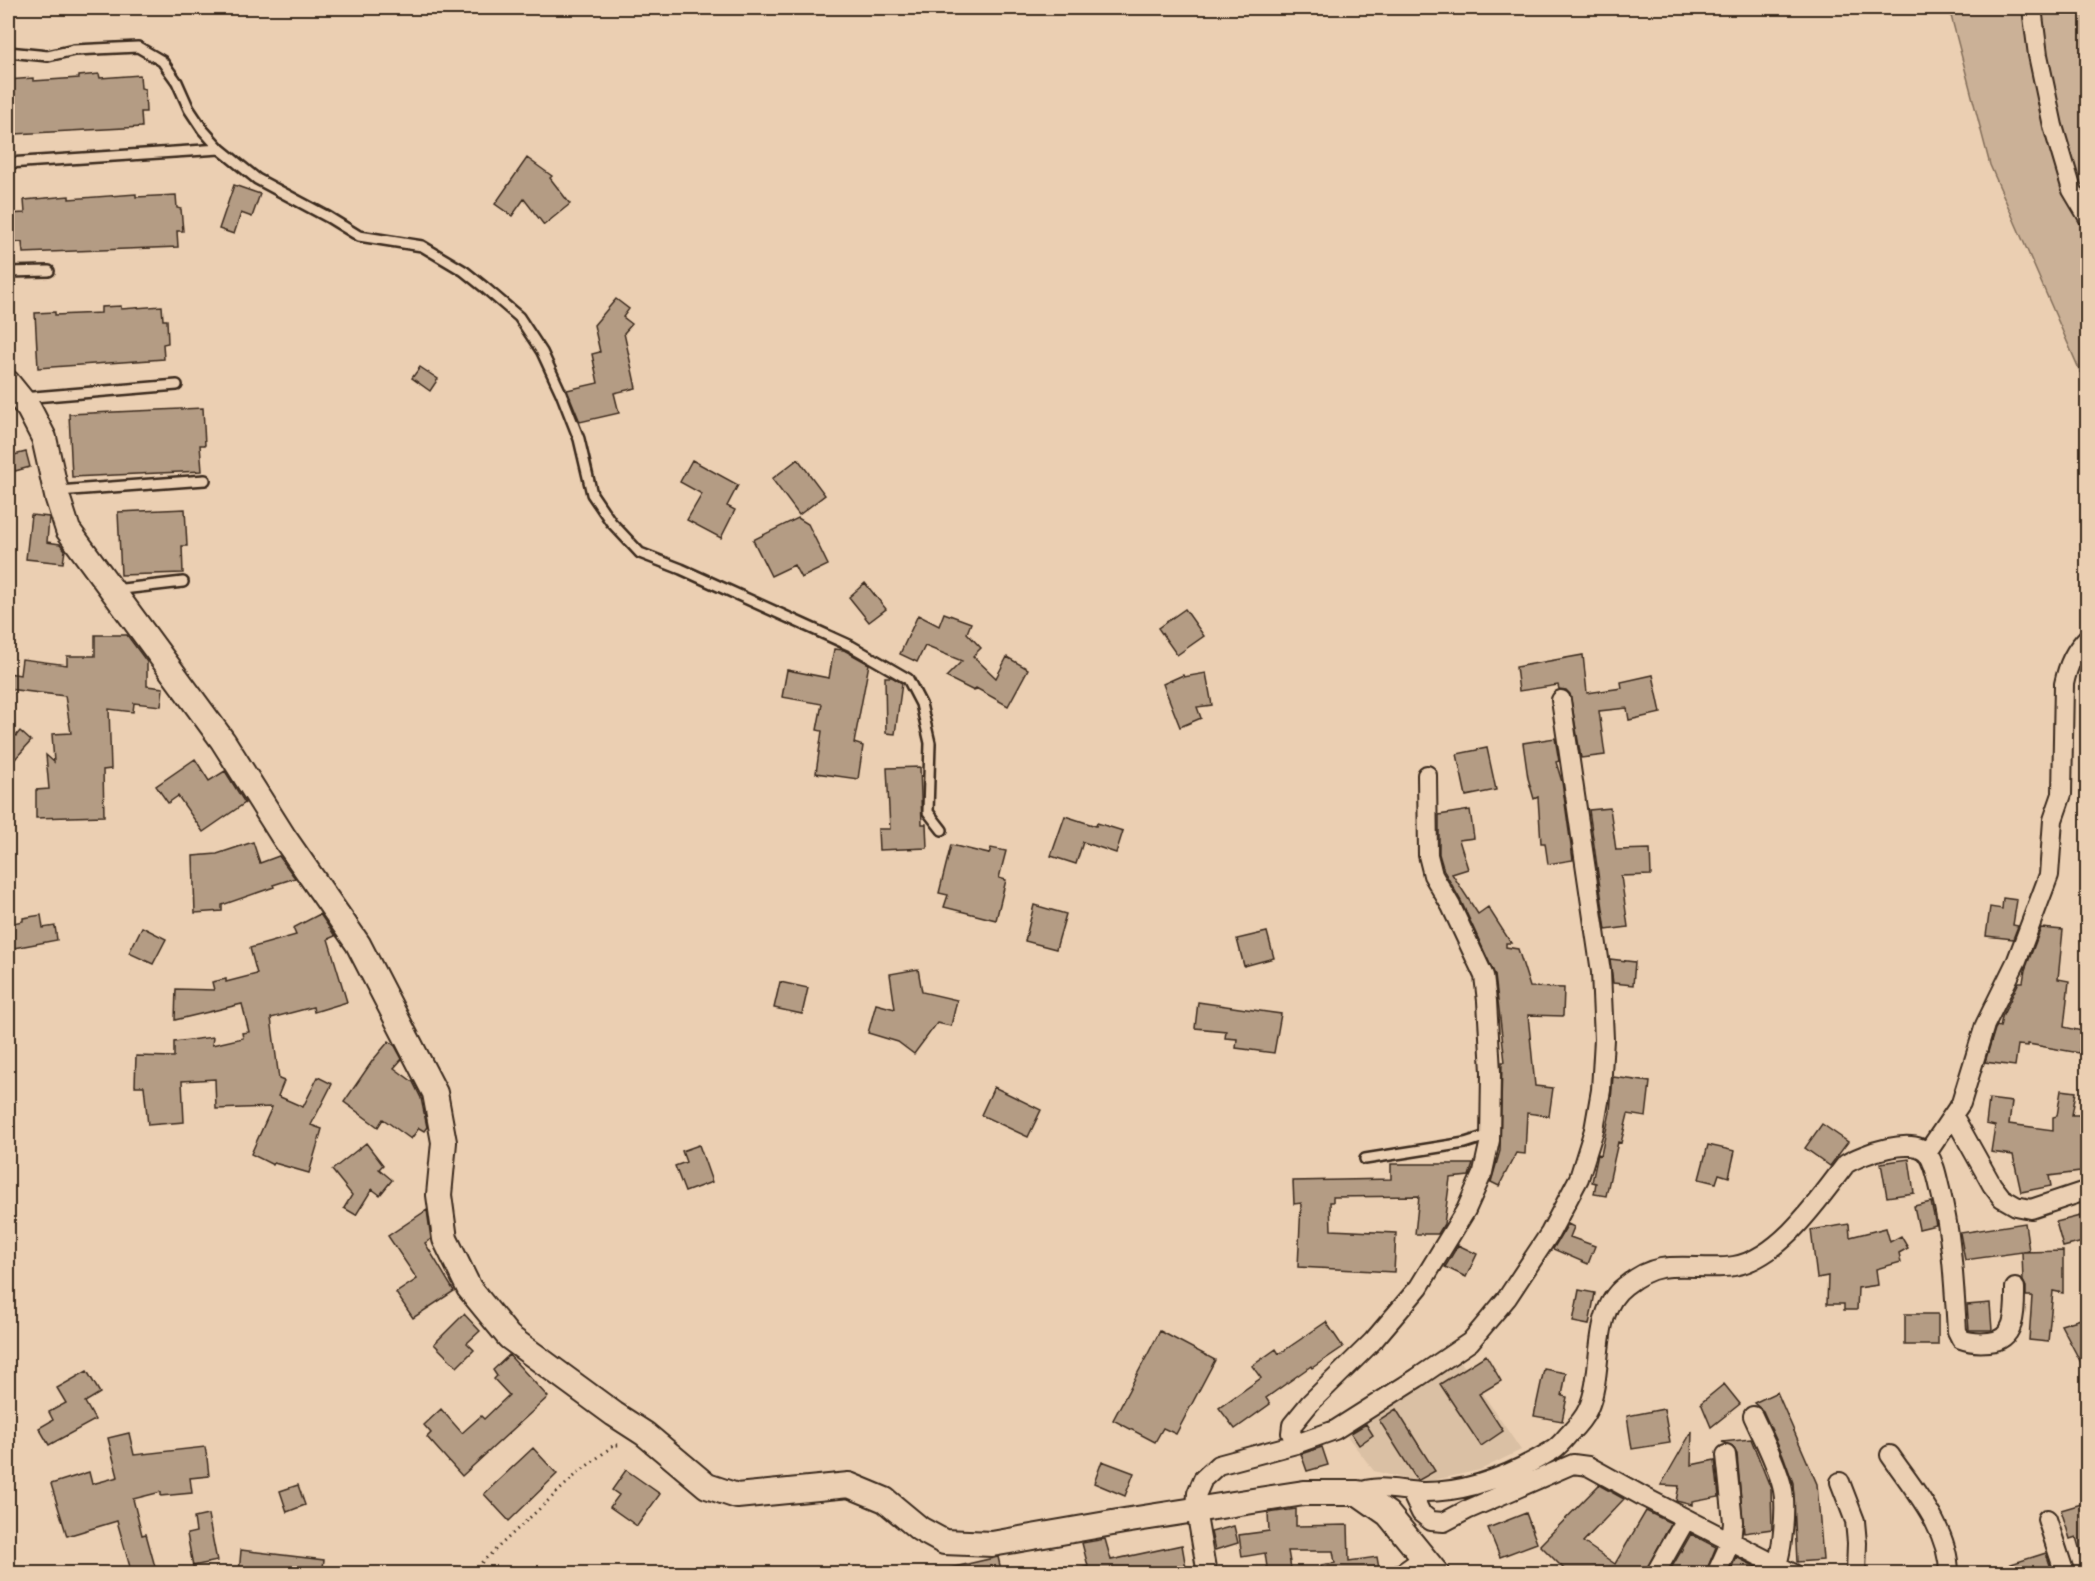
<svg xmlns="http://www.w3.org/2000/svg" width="2095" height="1581" viewBox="0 0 2095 1581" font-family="Mali,sans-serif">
	<rect width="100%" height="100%" fill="#ebcfb2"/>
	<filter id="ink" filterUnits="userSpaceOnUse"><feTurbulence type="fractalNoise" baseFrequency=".0167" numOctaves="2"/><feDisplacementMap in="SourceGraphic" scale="12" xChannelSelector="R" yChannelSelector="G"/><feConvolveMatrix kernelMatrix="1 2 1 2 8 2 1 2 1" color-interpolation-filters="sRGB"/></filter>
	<g filter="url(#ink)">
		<path fill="#dac0a4" d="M 1459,1359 L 1521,1450 L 1480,1470 L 1421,1483 L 1374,1471 L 1347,1436 Z"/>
		<path fill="#cbb197" stroke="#836e5a" stroke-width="1.5" d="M 1949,8 L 2087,8 L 2087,383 L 2083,378 L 1990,165 Z"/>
		<path fill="#b49c84" stroke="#3b2a1e" stroke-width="1.5" d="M 99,74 L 100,78 L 140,75 L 141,88 L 145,89 L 146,112 L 141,112 L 142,127 L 15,134 L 15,132 L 8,132 L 8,80 L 33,78 L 33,81 L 79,78 L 79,76 Z
			M 527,158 L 552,176 L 550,178 L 570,204 L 544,225 L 524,199 L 512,216 L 495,204 Z
			M 234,185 L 260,194 L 252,217 L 241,213 L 234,234 L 219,229 Z
			M 136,194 L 136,197 L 176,195 L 177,208 L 181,209 L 183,231 L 177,231 L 178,247 L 23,253 L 22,242 L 8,243 L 8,214 L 25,213 L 24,200 L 69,196 L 69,199 Z
			M 616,299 L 629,309 L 623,317 L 632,324 L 624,333 L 636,388 L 614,393 L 619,413 L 580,422 L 567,390 L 598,383 L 592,354 L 600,352 L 594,325 Z
			M 121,306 L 121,309 L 162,306 L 163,320 L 167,320 L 168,343 L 163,344 L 164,359 L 38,368 L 35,313 L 55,312 L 55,315 L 101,313 L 101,307 Z
			M 420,367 L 438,379 L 430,391 L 412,378 Z
			M 203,408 L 205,445 L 200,445 L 202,471 L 72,477 L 69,414 Z
			M 26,452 L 30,467 L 15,471 L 10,456 Z
			M 798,459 L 825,495 L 799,515 L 772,479 Z
			M 692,460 L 738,485 L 727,506 L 735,510 L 721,538 L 687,520 L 702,494 L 680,482 Z
			M 185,509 L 187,546 L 182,546 L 183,573 L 121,575 L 118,512 Z
			M 31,515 L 49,517 L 47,542 L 60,544 L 65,550 L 63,563 L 26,559 Z
			M 798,518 L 808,524 L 828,565 L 801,578 L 794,565 L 771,576 L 753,540 Z
			M 865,583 L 886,609 L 869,622 L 849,597 Z
			M 1185,609 L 1204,636 L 1177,655 L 1158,628 Z
			M 944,613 L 971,623 L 967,633 L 981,648 L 973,656 L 996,678 L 1007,657 L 1028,669 L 1008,706 L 976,688 L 974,691 L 946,677 L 962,661 L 925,646 L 917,662 L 900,654 L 918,615 L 939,626 Z
			M 95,635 L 127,635 L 147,662 L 147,686 L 163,688 L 161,706 L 134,703 L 133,712 L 109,709 L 111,769 L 103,770 L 104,816 L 36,818 L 36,790 L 49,789 L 46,755 L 54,762 L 52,734 L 71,733 L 65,696 L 8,689 L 8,673 L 20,675 L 22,659 L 67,665 L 67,656 L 95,656 Z
			M 834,649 L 844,650 L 869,664 L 854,743 L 863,746 L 858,779 L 816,773 L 822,731 L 817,730 L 822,704 L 782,697 L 787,670 L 829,678 Z
			M 1583,655 L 1587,693 L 1622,688 L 1621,682 L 1653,675 L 1661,713 L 1629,720 L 1627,708 L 1599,711 L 1605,755 L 1581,758 L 1570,694 L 1566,690 L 1559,689 L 1558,685 L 1519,691 L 1516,667 Z
			M 1206,673 L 1212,705 L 1197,707 L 1201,718 L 1180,727 L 1163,684 L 1183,675 L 1184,677 Z
			M 885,677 L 892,677 L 902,683 L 895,734 L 886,733 Z
			M 8,729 L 16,736 L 20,731 L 31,741 L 8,767 Z
			M 1555,738 L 1559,761 L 1556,762 L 1562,782 L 1573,860 L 1548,864 L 1545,843 L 1541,843 L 1538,797 L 1534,799 L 1528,778 L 1523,743 Z
			M 1487,748 L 1496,790 L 1466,796 L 1457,754 Z
			M 195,759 L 209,781 L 225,771 L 245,803 L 203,832 L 178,796 L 168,803 L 156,786 Z
			M 920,767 L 922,824 L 926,824 L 927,848 L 879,850 L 878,829 L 890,829 L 887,768 Z
			M 1610,808 L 1616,850 L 1650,849 L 1651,875 L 1621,876 L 1628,927 L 1606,930 L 1589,810 Z
			M 1470,810 L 1474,838 L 1459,840 L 1468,869 L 1452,874 L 1478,914 L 1488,907 L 1511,943 L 1506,943 L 1506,947 L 1518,949 L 1530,987 L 1564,988 L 1563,1016 L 1528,1015 L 1535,1086 L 1553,1088 L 1549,1116 L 1527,1113 L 1525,1154 L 1516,1153 L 1499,1186 L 1491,1182 L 1500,1151 L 1502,1062 L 1505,1062 L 1495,975 L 1461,901 L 1444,871 L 1439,854 L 1439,815 Z
			M 1065,816 L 1096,826 L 1097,823 L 1123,831 L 1116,853 L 1083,842 L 1076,864 L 1051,856 Z
			M 253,842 L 260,863 L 279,856 L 295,878 L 273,885 L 274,887 L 222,905 L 222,911 L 195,913 L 193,856 L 217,854 Z
			M 951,845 L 989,854 L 991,848 L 1006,851 L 999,878 L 1006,880 L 996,920 L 944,907 L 948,895 L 939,893 Z
			M 2003,898 L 2017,900 L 2013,925 L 2018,926 L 2013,939 L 1986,936 L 1990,907 L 2002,909 Z
			M 1034,905 L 1066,914 L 1056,949 L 1025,941 Z
			M 320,914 L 335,936 L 328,939 L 347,1002 L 314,1012 L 313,1007 L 271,1018 L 279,1079 L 284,1081 L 278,1096 L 303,1107 L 318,1077 L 332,1084 L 311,1125 L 322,1129 L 309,1173 L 274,1163 L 273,1165 L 251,1154 L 272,1107 L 216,1109 L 215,1079 L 182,1081 L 184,1122 L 148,1125 L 144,1086 L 135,1086 L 136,1056 L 174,1057 L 174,1042 L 213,1037 L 212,1045 L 243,1038 L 242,1033 L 249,1032 L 242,1004 L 175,1020 L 176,989 L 214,990 L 212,982 L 226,979 L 226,982 L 257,974 L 250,948 L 296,935 L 293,928 Z
			M 41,915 L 43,928 L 55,926 L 57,940 L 8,949 L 8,924 L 23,921 L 23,918 Z
			M 142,927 L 166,939 L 153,964 L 129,953 Z
			M 2041,928 L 2063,930 L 2058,979 L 2069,981 L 2064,1027 L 2082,1031 L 2079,1053 L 2028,1044 L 2028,1046 L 2018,1045 L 2015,1066 L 1985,1062 L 1995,1029 L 1997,1026 L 2000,1027 L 2002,1017 L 2019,982 L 2023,982 L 2025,970 Z
			M 1267,932 L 1274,958 L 1244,966 L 1237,939 Z
			M 1610,959 L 1635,962 L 1633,985 L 1613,983 Z
			M 918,969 L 922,992 L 957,1000 L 951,1026 L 937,1023 L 914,1054 L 898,1042 L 868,1033 L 876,1004 L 895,1009 L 890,974 Z
			M 780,982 L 808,988 L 802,1014 L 774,1008 Z
			M 1198,1002 L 1281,1014 L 1274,1053 L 1236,1048 L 1237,1039 L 1225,1038 L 1226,1031 L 1195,1028 Z
			M 389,1041 L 395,1046 L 402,1059 L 394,1068 L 413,1082 L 421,1098 L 427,1127 L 424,1131 L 419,1128 L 411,1139 L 383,1119 L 378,1127 L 344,1102 L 373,1060 Z
			M 1613,1077 L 1650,1082 L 1646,1117 L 1628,1114 L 1621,1143 L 1618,1142 L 1606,1196 L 1594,1194 L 1596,1183 L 1592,1182 L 1598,1154 L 1601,1155 L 1610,1112 Z
			M 994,1087 L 1041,1110 L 1028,1137 L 981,1115 Z
			M 2061,1090 L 2076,1092 L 2072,1115 L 2082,1115 L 2084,1144 L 2088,1144 L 2088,1171 L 2049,1176 L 2051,1186 L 2021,1192 L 2013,1155 L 1991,1152 L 1995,1126 L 1986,1124 L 1989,1099 L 2012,1102 L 2009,1124 L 2053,1130 L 2053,1117 L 2057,1116 Z
			M 1822,1124 L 1848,1142 L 1830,1166 L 1805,1148 Z
			M 366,1143 L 383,1165 L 379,1169 L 392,1180 L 380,1195 L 372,1189 L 356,1215 L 344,1208 L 352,1195 L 332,1170 Z
			M 699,1145 L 712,1182 L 685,1192 L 675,1166 L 686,1162 L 682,1151 Z
			M 1708,1145 L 1735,1151 L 1729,1177 L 1719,1174 L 1716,1183 L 1699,1179 Z
			M 1909,1159 L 1914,1193 L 1887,1197 L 1881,1163 Z
			M 1391,1164 L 1473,1164 L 1469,1176 L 1450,1178 L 1444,1224 L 1438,1234 L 1415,1234 L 1419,1196 L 1333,1197 L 1333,1202 L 1330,1202 L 1331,1230 L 1396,1233 L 1394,1272 L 1298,1267 L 1301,1203 L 1294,1204 L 1293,1181 L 1391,1179 Z
			M 1931,1202 L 1936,1225 L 1919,1229 L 1914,1206 Z
			M 427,1210 L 431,1239 L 425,1243 L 454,1291 L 413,1318 L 396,1293 L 417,1279 L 388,1236 Z
			M 2080,1216 L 2087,1241 L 2063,1247 L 2056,1222 Z
			M 2025,1223 L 2029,1251 L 2023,1252 L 2063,1251 L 2063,1293 L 2053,1291 L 2048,1342 L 2029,1340 L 2032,1296 L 2026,1296 L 2026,1287 L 2023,1281 L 2022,1252 L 1965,1260 L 1960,1233 Z
			M 1568,1224 L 1574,1227 L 1570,1237 L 1595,1246 L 1588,1264 L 1553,1249 Z
			M 1849,1224 L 1850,1237 L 1886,1228 L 1890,1242 L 1901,1236 L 1908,1248 L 1899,1253 L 1901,1262 L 1876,1269 L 1878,1285 L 1858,1288 L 1857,1310 L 1844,1310 L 1844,1304 L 1827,1304 L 1828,1276 L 1817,1278 L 1811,1230 Z
			M 1458,1245 L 1477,1254 L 1466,1277 L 1445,1267 Z
			M 1579,1290 L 1595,1293 L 1589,1325 L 1573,1322 Z
			M 1990,1303 L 1992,1330 L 1969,1330 L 1967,1305 Z
			M 464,1314 L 480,1331 L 467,1343 L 474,1350 L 457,1367 L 434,1344 Z
			M 1905,1314 L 1938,1314 L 1938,1345 L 1905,1345 Z
			M 2081,1319 L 2088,1343 L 2088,1376 L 2061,1325 Z
			M 1326,1322 L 1343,1347 L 1312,1368 L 1311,1366 L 1266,1398 L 1270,1404 L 1235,1429 L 1219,1408 L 1261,1378 L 1252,1366 L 1276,1349 L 1279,1354 Z
			M 1160,1331 L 1215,1360 L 1176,1434 L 1163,1428 L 1155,1442 L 1113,1420 Z
			M 509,1355 L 548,1397 L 462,1476 L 427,1437 L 431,1433 L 424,1425 L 441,1409 L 462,1433 L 481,1416 L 484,1419 L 509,1395 L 494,1379 L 497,1376 L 493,1370 Z
			M 1486,1355 L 1501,1381 L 1479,1394 L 1503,1431 L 1481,1446 L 1440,1384 Z
			M 1544,1369 L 1566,1373 L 1562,1396 L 1567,1397 L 1562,1421 L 1534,1416 Z
			M 87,1371 L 100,1393 L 85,1402 L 95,1420 L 49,1445 L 39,1428 L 53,1420 L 49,1412 L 66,1403 L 57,1388 Z
			M 1724,1384 L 1740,1404 L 1711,1427 L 1701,1403 Z
			M 1777,1392 L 1817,1484 L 1823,1560 L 1797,1562 L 1793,1483 L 1783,1455 L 1763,1411 L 1754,1403 Z
			M 1396,1409 L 1435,1471 L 1419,1480 L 1417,1480 L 1379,1420 Z
			M 1664,1409 L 1670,1443 L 1632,1449 L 1627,1416 Z
			M 1366,1424 L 1373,1435 L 1359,1445 L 1351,1433 Z
			M 1692,1431 L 1691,1465 L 1715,1460 L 1719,1497 L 1692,1502 L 1692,1505 L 1676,1501 L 1679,1486 L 1661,1485 Z
			M 129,1433 L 134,1455 L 205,1447 L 207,1458 L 209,1476 L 190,1478 L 192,1493 L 161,1496 L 161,1492 L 133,1499 L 142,1535 L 146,1534 L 157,1574 L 132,1574 L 117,1521 L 67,1536 L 51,1484 L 89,1472 L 92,1484 L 118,1477 L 108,1438 Z
			M 1751,1439 L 1771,1489 L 1772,1529 L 1744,1533 L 1737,1454 L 1731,1445 L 1722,1442 Z
			M 1322,1447 L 1328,1465 L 1307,1471 L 1301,1454 Z
			M 533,1448 L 557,1474 L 509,1521 L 484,1494 Z
			M 1102,1461 L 1134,1473 L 1125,1496 L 1094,1483 Z
			M 626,1470 L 660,1494 L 637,1526 L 610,1507 L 619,1495 L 612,1490 Z
			M 298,1485 L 305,1505 L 287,1512 L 280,1491 Z
			M 1599,1485 L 1624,1499 L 1583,1542 L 1615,1564 L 1646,1511 L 1671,1523 L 1644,1574 L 1569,1574 L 1540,1545 Z
			M 2088,1502 L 2088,1564 L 2084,1565 L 2076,1537 L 2070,1539 L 2061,1510 Z
			M 1296,1509 L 1296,1526 L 1348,1525 L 1349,1561 L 1377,1557 L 1380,1574 L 1322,1574 L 1321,1565 L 1335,1563 L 1333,1551 L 1288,1551 L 1292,1574 L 1268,1574 L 1265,1553 L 1242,1557 L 1239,1535 L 1269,1531 L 1268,1513 Z
			M 1526,1513 L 1537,1543 L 1500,1557 L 1488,1528 Z
			M 208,1515 L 217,1561 L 193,1566 L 187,1534 L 196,1532 L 194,1518 Z
			M 1234,1526 L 1238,1543 L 1215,1550 L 1211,1532 Z
			M 1691,1534 L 1716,1547 L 1705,1574 L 1668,1574 Z
			M 1105,1539 L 1111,1560 L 1182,1545 L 1186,1568 L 1154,1574 L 1079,1574 L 1078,1569 L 1088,1566 L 1082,1543 Z
			M 241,1550 L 324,1560 L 322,1574 L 239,1574 Z
			M 2046,1553 L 2053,1574 L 1993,1574 L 1992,1570 Z
			M 998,1557 L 1002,1574 L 951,1574 L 950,1568 Z
			M 1736,1557 L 1762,1570 L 1762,1574 L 1729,1574 Z"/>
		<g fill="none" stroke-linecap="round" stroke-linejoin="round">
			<g stroke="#3b2a1e" stroke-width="14">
				<path id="lane" d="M 8,52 L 48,56 L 74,50 L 138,47 L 162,61 L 177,82 L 189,109 L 203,130 L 220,149 L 257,179 L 328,217 L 359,236 L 422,246 L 464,271 L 484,287 L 519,317 L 542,352 L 561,393 L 579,439 L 592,494 L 611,522 L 640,553 L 681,569 L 851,646 L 908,679 L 921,704 L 930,743 L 928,812 L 942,830
					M 8,163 L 220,149
					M 8,272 L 49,271
					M 22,398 L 177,385
					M 58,491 L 205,480
					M 114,590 L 183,582
					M 1365,1159 L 1465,1143 L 1490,1135"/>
			</g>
			<g stroke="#3b2a1e" stroke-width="22">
				<path id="street" d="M 2032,8 L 2038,55 L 2053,126 L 2072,190 L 2088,217
					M 1953,1115 L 1992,1185 L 2002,1198 L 2016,1206 L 2031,1209 L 2082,1192
					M 1927,1153 L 1961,1103 L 1985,1025 L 2017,960 L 2049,875 L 2053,820 L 2062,794 L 2064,684 C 2068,665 2074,651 2088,637
					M 1753,1416 C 1763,1438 1776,1462 1782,1486 C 1787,1504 1783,1557 1773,1574
					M 1296,1444 L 1291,1433 L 1292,1425 L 1310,1403 L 1373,1341 L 1419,1287 L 1466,1210 L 1483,1172 L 1490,1140 L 1491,1072 L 1487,1001 L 1484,976 L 1451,906 L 1433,875 L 1428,855 L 1427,775
					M 1890,1455 C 1914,1490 1949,1529 1949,1574
					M 1840,1482 L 1855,1521 L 1857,1543 L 1856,1574
					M 1411,1492 L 1421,1513 L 1431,1521 L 1444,1522 L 1467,1510 L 1573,1464 L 1588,1466 L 1646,1498 L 1794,1574
					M 1358,1493 C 1379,1483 1402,1492 1425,1492 C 1469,1492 1515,1473 1553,1450 C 1559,1446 1564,1440 1569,1434 C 1576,1427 1584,1418 1588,1409 C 1605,1372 1590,1312 1625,1286 C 1635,1278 1649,1270 1661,1268 C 1685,1264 1710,1270 1734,1266 C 1780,1258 1819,1199 1846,1164 C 1862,1154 1914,1135 1928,1154 C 1935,1164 1937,1177 1940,1189 C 1952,1236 1954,1283 1957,1331 L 1961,1339 C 1971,1343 1979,1343 1989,1342 C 2017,1340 2015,1309 2015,1288
					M 2047,1519 L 2065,1574
					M 1207,1574 L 1196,1510 L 1197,1493 L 1203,1479 L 1218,1465 L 1296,1444 L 1335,1430 L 1417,1378 L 1470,1342 L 1507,1298 L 1550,1233 L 1579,1178 L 1594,1130 L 1601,1090 L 1604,1039 L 1601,972 L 1561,700
					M 1401,1574 L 1424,1558
					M 1655,1574 L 1686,1519
					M 1716,1574 L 1731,1541 L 1733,1522 L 1726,1455"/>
			</g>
			<g stroke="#3b2a1e" stroke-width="28">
				<path id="secondary" d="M 8,383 L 29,409 L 44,438 L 57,496 L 68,530 L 223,741 L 283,836 L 358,944 L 435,1093 L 444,1142 L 439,1195 L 445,1239 L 469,1288 L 509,1337 L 614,1414 L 645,1434 L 707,1486 L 737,1496 L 849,1485 L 885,1500 L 920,1529 L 944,1542 L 992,1544 L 1124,1521 L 1304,1493 L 1358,1493 L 1388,1514 L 1437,1574"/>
			</g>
			<path stroke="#3b2a1e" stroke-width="3" stroke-dasharray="1.5 4.5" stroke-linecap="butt" d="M 478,1574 L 481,1563 L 579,1472 L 614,1445 L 621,1445"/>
			<use href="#lane" stroke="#ebcfb2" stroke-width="9"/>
			<use href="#street" stroke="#ebcfb2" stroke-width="18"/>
			<use href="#secondary" stroke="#ebcfb2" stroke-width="24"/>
		</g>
	</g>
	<rect width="2095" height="1581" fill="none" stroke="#ebcfb2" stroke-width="30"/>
	<rect x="15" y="15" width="2065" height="1551" fill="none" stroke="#3b2a1e" stroke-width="2" filter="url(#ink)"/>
</svg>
